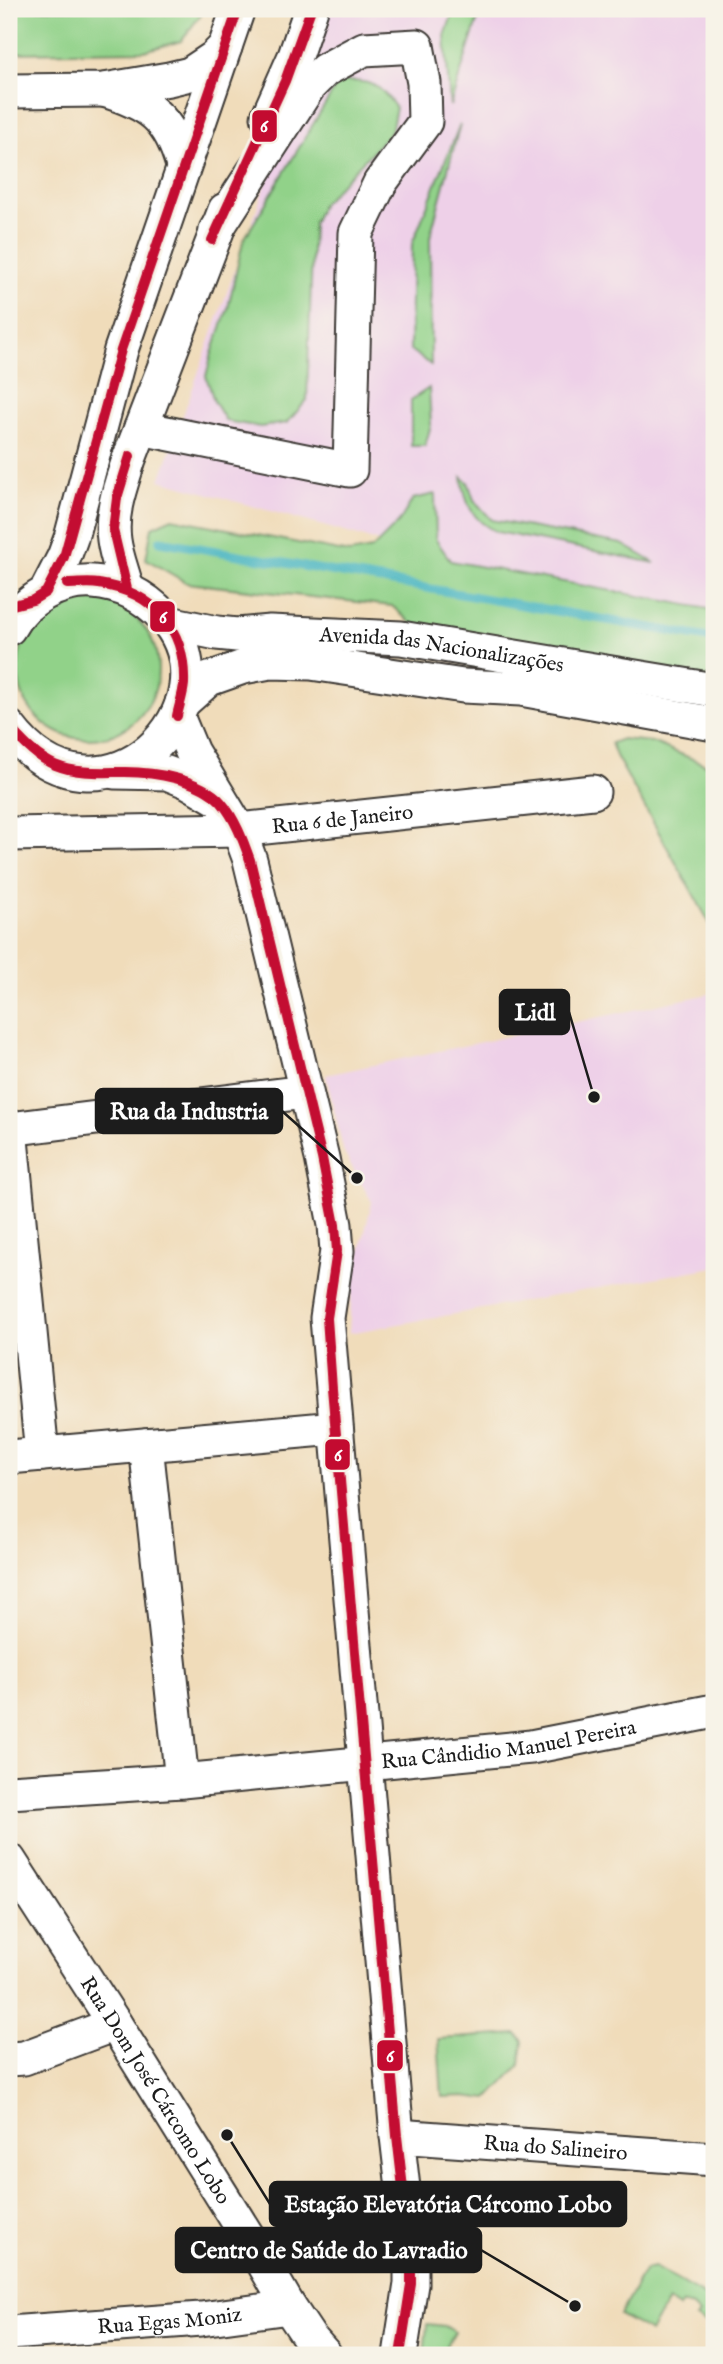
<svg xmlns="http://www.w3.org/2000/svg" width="723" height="2364" viewBox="0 0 723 2364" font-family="'IM FELL English',serif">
	<rect width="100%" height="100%" fill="#f7f3e8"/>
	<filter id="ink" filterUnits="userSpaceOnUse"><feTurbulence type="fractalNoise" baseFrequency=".0143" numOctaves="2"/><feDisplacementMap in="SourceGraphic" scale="14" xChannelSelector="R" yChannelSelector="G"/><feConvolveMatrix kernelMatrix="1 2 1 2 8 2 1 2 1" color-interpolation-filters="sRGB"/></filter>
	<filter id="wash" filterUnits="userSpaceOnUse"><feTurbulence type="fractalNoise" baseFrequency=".00686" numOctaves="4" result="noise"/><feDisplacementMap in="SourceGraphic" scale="28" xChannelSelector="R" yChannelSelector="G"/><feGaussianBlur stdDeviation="1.57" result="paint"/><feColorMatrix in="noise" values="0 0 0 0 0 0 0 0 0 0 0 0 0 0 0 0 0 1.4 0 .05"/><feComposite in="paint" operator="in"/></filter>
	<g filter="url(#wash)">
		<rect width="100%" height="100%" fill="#f0dcba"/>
		<path fill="#eed0e8" d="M 328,9 L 714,9 L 714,636 L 160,480 Z
			M 714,993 L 714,1267 L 349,1333 L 352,1285 L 372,1202 L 344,1153 L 326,1075 Z"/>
		<path fill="#91d289" stroke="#567752" stroke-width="2" d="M 9,9 L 205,9 L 181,41 L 144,51 L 9,53 Z
			M 454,9 L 481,9 L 450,106 L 445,36 Z
			M 339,81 C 370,81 378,81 396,108 L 391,132 L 322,204 L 313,223 L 307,400 L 287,423 L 260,427 L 226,421 L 214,401 L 206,376 L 212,353 L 228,308 L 243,241 Z
			M 460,124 L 430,237 L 431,365 L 410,350 L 412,244 Z
			M 429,388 L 431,425 L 425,446 L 411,446 L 411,400 Z
			M 462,477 L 468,482 L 474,500 L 492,520 L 622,544 L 655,563 L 497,532 C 472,521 465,503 462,477 Z
			M 435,494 L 436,540 L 451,561 L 714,610 L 714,682 L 419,630 L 392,606 L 187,583 L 146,559 L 152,527 L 172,518 L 349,553 L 372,549 L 399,522 L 413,499 Z
			M18 669a70 70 0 1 1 140 0a70 70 0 1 1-140 0Z
			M 622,739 L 652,742 L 714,768 L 714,931 L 616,756 L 611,743 Z
			M 517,2034 L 523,2041 L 520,2065 L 488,2099 L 464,2096 L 442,2097 L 438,2039 Z
			M 654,2267 L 714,2301 L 714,2328 L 696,2318 L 699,2314 L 692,2307 L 682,2304 L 679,2308 L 668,2301 L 650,2332 L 620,2315 L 645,2269 Z
			M 427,2324 L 445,2326 L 455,2332 L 446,2348 L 457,2355 L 424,2355 Z"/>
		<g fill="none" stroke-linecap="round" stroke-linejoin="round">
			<path stroke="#48b6c1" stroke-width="9" d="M 160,541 L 714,639"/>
		</g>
	</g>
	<g filter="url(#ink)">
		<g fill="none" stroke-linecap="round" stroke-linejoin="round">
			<g stroke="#3c3934" stroke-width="37">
				<g id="minor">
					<path d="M 104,90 C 150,104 170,118 183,166"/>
					<path d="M 9,91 L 104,90 L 169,79 L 190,74 L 214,58 L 225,47"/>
					<path d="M 268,117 L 295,56 L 311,9"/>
					<path d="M 141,428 L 350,470 L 356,233 L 380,183 L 425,122 L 424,83 L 417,46 L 364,49 L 325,70 L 309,86 L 216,230"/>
					<path d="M 127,589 C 123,573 116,556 114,540 C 110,512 121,485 129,459 L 225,210"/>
					<path d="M 46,592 L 64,557 L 71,538 L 121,350 L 238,9"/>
					<path id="s1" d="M 169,623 L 217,633 L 237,635 L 270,632 L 401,638 L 714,690"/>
					<path d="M 9,628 C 25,599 60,580 93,582 C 121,584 143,595 163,616 C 244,705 99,847 9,727"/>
					<path d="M 182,703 L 209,679 L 243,667 L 270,662 L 311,663 L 463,686 L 521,689 L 714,724"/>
					<path d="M 177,716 L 192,752 L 239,830 L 250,860 L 322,1158 L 335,1225 L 337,1251 L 327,1318 L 397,2136 L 411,2257 L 411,2284 L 400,2355"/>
					<path d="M 114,772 L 167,773 L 189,782 L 218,799"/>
					<path id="s2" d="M 9,834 L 239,830 L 593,792"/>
					<path d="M 9,1129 L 305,1092"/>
					<path d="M 10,1129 L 42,1454"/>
					<path d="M 146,1445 L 182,1781"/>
					<path d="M 9,1457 L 336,1428"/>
					<path id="s3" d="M 9,1792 L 182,1781 L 531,1747 L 714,1711"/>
					<path id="s4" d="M 9,1860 L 115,2024 L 256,2250 L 289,2307 L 309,2337 L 325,2355"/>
					<path d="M 9,2059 L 24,2058 L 115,2024"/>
					<path id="s5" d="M 397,2136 L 714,2159"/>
					<path id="s6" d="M 9,2333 L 201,2319 L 289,2307"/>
				</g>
			</g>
			<use href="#minor" stroke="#fff" stroke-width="33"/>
			<g stroke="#f7f3e8" stroke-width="16">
				<path id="bus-1" d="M 212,240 L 285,81 L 311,9
					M 67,584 C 78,584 89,582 99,584 C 154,592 186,629 184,684 C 183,695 179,706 177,716
					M 127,589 L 113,530 L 117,498 L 130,456
					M 9,606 L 33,600 L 46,592 L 64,557 L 121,350 L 238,9
					M 9,727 C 23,742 36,757 55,765 C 77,774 101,772 125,772 C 154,772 200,779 221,802 C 235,818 243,840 250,860 L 322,1158 L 335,1225 L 337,1251 L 327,1318 L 332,1388 L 397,2136 L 411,2257 L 411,2284 L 400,2355"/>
			</g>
			<use href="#bus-1" stroke="#c30b30" stroke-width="10"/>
		</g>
	</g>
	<g text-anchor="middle" stroke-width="5" stroke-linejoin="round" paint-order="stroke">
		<g font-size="21" fill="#1c1c1c" stroke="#f7f3e8">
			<text dy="7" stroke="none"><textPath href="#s1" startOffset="275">Avenida das Nacionalizações</textPath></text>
			<text dy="7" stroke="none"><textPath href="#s2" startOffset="334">Rua 6 de Janeiro</textPath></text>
			<text dy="7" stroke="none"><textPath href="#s3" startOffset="502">Rua Cândidio Manuel Pereira</textPath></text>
			<text dy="7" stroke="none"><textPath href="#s4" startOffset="273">Rua Dom José Cárcomo Lobo</textPath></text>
			<text dy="7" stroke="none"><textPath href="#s5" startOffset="159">Rua do Salineiro</textPath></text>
			<text dy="7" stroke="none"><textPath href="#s6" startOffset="161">Rua Egas Moniz</textPath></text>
		</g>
	</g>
	<path fill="none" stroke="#1c1c1c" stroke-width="2.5" d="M594 1097L569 1012M357 1178L282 1111M227 2135L270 2204M575 2306L481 2250"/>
	<g fill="#1c1c1c" stroke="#f7f3e8" stroke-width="2.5">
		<circle cx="594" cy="1097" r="7"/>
		<circle cx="357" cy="1178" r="7"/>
		<circle cx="227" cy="2135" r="7"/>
		<circle cx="575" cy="2306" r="7"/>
	</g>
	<g fill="#1c1c1c" stroke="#1c1c1c" stroke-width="2.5">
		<rect x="500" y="990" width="69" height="44" rx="7"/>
		<rect x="96" y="1089" width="186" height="44" rx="7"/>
		<rect x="270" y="2182" width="356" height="44" rx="7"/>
		<rect x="176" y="2228" width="305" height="44" rx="7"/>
	</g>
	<g font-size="23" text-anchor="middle" font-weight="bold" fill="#fff">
		<text x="535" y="1020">Lidl</text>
		<text x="189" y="1119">Rua da Industria</text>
		<text x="448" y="2212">Estação Elevatória Cárcomo Lobo</text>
		<text x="329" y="2258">Centro de Saúde do Lavradio</text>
	</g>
	<g stroke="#f7f3e8" stroke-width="2.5">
		<rect x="251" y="109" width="27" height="34" rx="7" fill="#c30b30"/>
		<rect x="149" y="600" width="27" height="33" rx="7" fill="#c30b30"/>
		<rect x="324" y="1438" width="27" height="33" rx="7" fill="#c30b30"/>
		<rect x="376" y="2039" width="28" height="33" rx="7" fill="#c30b30"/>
	</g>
	<g font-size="19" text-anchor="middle" font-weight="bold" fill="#fff">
		<text x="264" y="132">6</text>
		<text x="163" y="623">6</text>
		<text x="338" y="1461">6</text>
		<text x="390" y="2062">6</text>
	</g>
	<rect width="723" height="2364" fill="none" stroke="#f7f3e8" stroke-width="35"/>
</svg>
